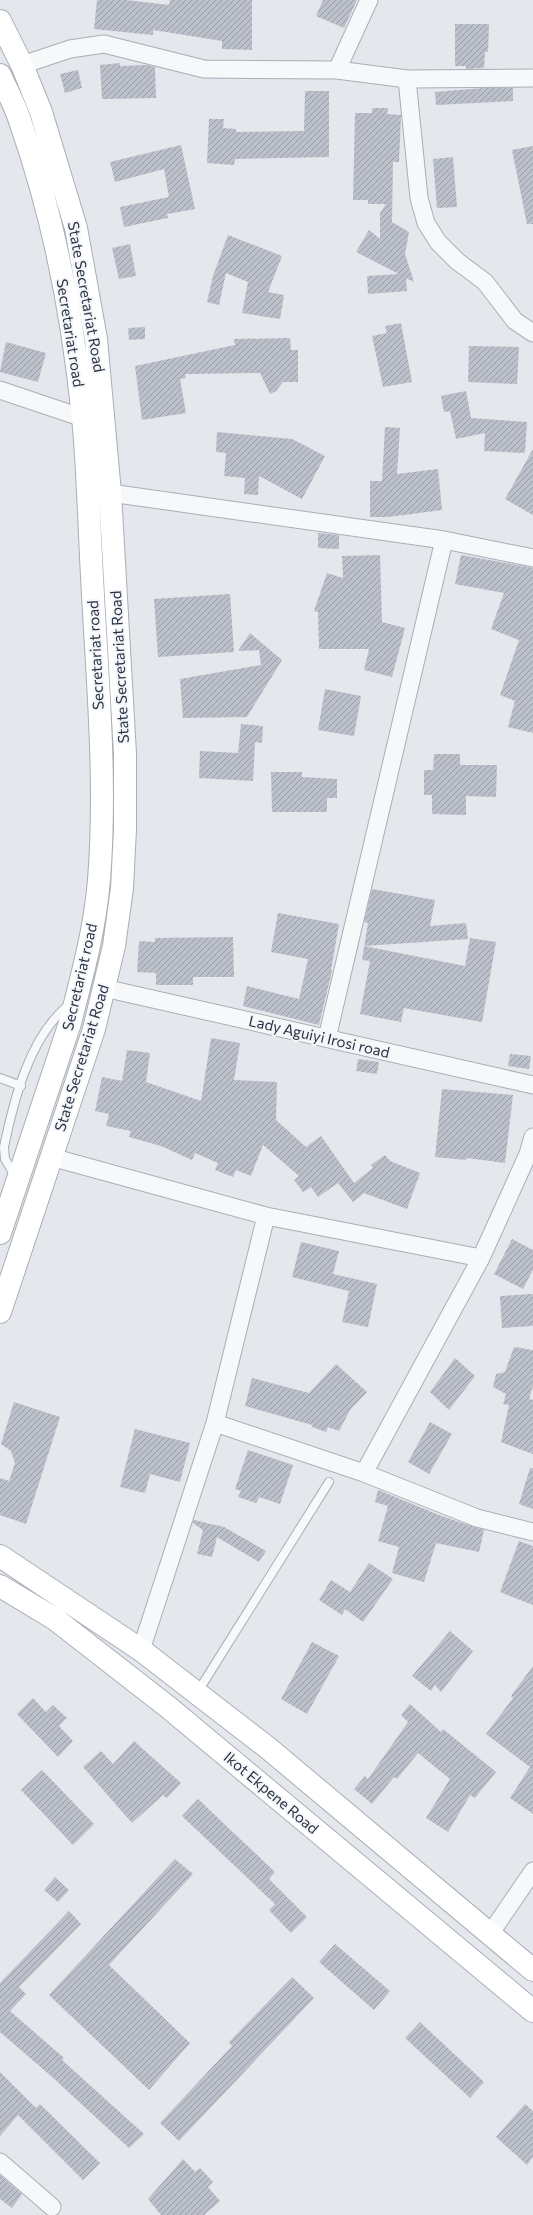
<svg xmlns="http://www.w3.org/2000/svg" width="533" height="2215" viewBox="0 0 533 2215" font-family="Commissioner,sans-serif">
	<defs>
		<pattern id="building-hatch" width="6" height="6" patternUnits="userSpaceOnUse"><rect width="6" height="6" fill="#bbc0ca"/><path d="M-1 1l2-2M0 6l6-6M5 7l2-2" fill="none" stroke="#989da6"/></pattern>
	</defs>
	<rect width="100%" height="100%" fill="#e4e7ec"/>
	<path fill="url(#building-hatch)" d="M 97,0 L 126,0 L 169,5 L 170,0 L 252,0 L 252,50 L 222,49 L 222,41 L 153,30 L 153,35 L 94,29 Z
		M 323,0 L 357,0 L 344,28 L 316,16 Z
		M 455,24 L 489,24 L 488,52 L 485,52 L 484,68 L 466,69 L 466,66 L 455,66 Z
		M 120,63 L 120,66 L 147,65 L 155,67 L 156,98 L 102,99 L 100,65 Z
		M 78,70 L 82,88 L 65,93 L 60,74 Z
		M 484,88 L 513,88 L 513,101 L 436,105 L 435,92 Z
		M 305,91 L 329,91 L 329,157 L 235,159 L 234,165 L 207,163 L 209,119 L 224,119 L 223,128 L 236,129 L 236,132 L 304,131 Z
		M 372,108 L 388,108 L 387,114 L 401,115 L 399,162 L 393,162 L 392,222 L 409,232 L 405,254 L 414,282 L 406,278 L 407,291 L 368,294 L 367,276 L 399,274 L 356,252 L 369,230 L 380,239 L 380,213 L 386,204 L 368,204 L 368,200 L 353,200 L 355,113 L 372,113 Z
		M 181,145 L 195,209 L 167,214 L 168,218 L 124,227 L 120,207 L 169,197 L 164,169 L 115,182 L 110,162 Z
		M 533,146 L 533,224 L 527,224 L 512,150 Z
		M 453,157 L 457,207 L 437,208 L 433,159 Z
		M 228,235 L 282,256 L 268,292 L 284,295 L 280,319 L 242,313 L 248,282 L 226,273 L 219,305 L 207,302 L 213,276 Z
		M 130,244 L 136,276 L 119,279 L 112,248 Z
		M 401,323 L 412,382 L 383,387 L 372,336 L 387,333 L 385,326 Z
		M 145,327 L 145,339 L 129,340 L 128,328 Z
		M 290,338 L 291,350 L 298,350 L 298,382 L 283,382 L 276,391 L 270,394 L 260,373 L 185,374 L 186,378 L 180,379 L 186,413 L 142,420 L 135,366 L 235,345 L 234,339 Z
		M 6,342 L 46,353 L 38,382 L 0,372 Z
		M 469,346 L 519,347 L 517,384 L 468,382 Z
		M 466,391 L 471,418 L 527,422 L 525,453 L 484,451 L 485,433 L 456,439 L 450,411 L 444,412 L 441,396 Z
		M 385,427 L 400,428 L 397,474 L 438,469 L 442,510 L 388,517 L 370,517 L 370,481 L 382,481 Z
		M 217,432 L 292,439 L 325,456 L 302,499 L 259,476 L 258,495 L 244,494 L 245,478 L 224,476 L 226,453 L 216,452 Z
		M 533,449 L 533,515 L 505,499 Z
		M 318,533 L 339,535 L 339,549 L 318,548 Z
		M 380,555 L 382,622 L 405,628 L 392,677 L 364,670 L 369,649 L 319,649 L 318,612 L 314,611 L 327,573 L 343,578 L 342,556 Z
		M 461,555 L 533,568 L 533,733 L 508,727 L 515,701 L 500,695 L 519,640 L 491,629 L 504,593 L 455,584 Z
		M 230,594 L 234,652 L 158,657 L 154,599 Z
		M 250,633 L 282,660 L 247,717 L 183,718 L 180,679 L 261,665 L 259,650 L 238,651 Z
		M 325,689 L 361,696 L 354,736 L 318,730 Z
		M 241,724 L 263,726 L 262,743 L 255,742 L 253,781 L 199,778 L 200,751 L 238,753 Z
		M 434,754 L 460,754 L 460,765 L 497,765 L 496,797 L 466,796 L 466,815 L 432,814 L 432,795 L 424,795 L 424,770 L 433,770 Z
		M 271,772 L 302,772 L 302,777 L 337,779 L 337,798 L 327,798 L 327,812 L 272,812 Z
		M 372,889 L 435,900 L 430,926 L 466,923 L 468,939 L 364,946 L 465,966 L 470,938 L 496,942 L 482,1022 L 404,1008 L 401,1022 L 360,1014 L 370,961 L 362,960 L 368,923 L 364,922 Z
		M 278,913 L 339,924 L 331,970 L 332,971 L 319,1025 L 243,1006 L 247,986 L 299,999 L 308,959 L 271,952 Z
		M 233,937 L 234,977 L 193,977 L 193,985 L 156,985 L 156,973 L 137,972 L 139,941 L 155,942 L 155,938 Z
		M 211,1038 L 240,1043 L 234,1080 L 277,1082 L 276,1120 L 306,1147 L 321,1136 L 354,1183 L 373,1168 L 371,1165 L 385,1155 L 390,1161 L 420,1173 L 407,1209 L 364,1193 L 353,1202 L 338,1183 L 318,1197 L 311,1187 L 303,1192 L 294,1180 L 299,1176 L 263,1145 L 251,1176 L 236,1170 L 233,1177 L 215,1170 L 218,1163 L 195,1153 L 192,1160 L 161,1146 L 129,1137 L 131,1131 L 106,1126 L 109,1114 L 95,1111 L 102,1077 L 122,1081 L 127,1050 L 150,1053 L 146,1082 L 201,1101 Z
		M 510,1054 L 531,1056 L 529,1069 L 508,1066 Z
		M 358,1059 L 379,1062 L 377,1074 L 356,1071 Z
		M 442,1089 L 513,1095 L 505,1163 L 467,1158 L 466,1160 L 435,1157 Z
		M 512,1239 L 533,1250 L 533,1270 L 523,1289 L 494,1274 Z
		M 301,1242 L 339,1251 L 333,1274 L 377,1284 L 368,1327 L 342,1322 L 349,1291 L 292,1277 Z
		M 533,1294 L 533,1326 L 502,1328 L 500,1296 Z
		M 514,1347 L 533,1350 L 533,1386 L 529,1399 L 533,1400 L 533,1454 L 501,1442 L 509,1405 L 503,1404 L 506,1394 L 493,1387 L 496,1374 L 505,1372 Z
		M 455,1358 L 475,1376 L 449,1410 L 430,1392 Z
		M 336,1364 L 367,1392 L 350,1410 L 339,1431 L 328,1427 L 326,1432 L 312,1427 L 312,1425 L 245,1406 L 252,1378 L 309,1393 Z
		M 14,1402 L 60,1417 L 26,1524 L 0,1515 L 0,1478 L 9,1481 L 15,1463 L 11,1451 L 1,1444 Z
		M 430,1422 L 452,1434 L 429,1474 L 408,1462 Z
		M 135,1429 L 190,1443 L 180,1482 L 150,1474 L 145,1493 L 120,1487 Z
		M 248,1450 L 293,1465 L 280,1504 L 259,1497 L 256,1503 L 238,1497 L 241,1491 L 235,1489 Z
		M 530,1468 L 533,1468 L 533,1509 L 519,1504 Z
		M 378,1490 L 444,1517 L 484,1530 L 479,1552 L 436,1543 L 424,1582 L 392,1573 L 399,1547 L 378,1541 L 388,1506 L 375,1502 Z
		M 194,1520 L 224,1527 L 266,1551 L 259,1562 L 217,1537 L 212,1557 L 197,1554 L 203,1530 L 193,1523 Z
		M 519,1541 L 533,1546 L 533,1605 L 500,1592 Z
		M 369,1563 L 393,1579 L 363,1622 L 345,1609 L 342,1615 L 319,1600 L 331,1580 L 350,1592 Z
		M 450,1631 L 473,1651 L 441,1692 L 435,1685 L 431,1691 L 412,1676 Z
		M 312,1642 L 339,1656 L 307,1714 L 281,1699 Z
		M 533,1666 L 533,1814 L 510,1798 L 530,1767 L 486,1734 L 513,1698 L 511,1696 Z
		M 33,1698 L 46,1712 L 53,1705 L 67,1718 L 59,1726 L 73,1741 L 58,1757 L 17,1714 Z
		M 410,1704 L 441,1732 L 443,1729 L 496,1772 L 475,1798 L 470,1795 L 448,1832 L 426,1818 L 450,1779 L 418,1753 L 397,1779 L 394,1777 L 372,1804 L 354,1789 L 365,1776 L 368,1779 L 408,1722 L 401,1715 Z
		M 134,1741 L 181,1783 L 167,1798 L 163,1795 L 132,1823 L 83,1767 L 101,1751 L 113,1764 Z
		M 42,1770 L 94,1824 L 73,1845 L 21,1790 Z
		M 198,1799 L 275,1872 L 269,1879 L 307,1917 L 291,1933 L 269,1910 L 275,1904 L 182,1816 Z
		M 175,1859 L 193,1874 L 109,1965 L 190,2043 L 149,2090 L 49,1995 Z
		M 55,1877 L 69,1890 L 58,1902 L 44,1890 Z
		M 69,1911 L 81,1924 L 19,1987 L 26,1994 L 10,2011 L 64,2058 L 62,2060 L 144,2134 L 129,2148 L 51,2076 L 0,2032 L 0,1983 Z
		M 335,1944 L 390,1991 L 374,2010 L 319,1962 Z
		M 292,1977 L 314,1998 L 179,2141 L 160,2123 L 232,2046 L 229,2042 Z
		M 420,2022 L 484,2082 L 470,2098 L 405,2038 Z
		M 0,2072 L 36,2108 L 40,2104 L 100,2163 L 83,2180 L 18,2115 L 0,2136 Z
		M 525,2104 L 533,2111 L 533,2157 L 527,2165 L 496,2137 Z
		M 183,2159 L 195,2172 L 200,2168 L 213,2182 L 208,2187 L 220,2201 L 204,2215 L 161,2215 L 148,2199 Z
		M 0,2175 L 22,2194 L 12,2208 L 0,2199 Z"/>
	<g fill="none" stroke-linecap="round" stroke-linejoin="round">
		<g stroke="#a9aeb7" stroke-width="10">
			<path id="lane" d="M 0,1078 L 21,1086
				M 15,1176 L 5,1159 L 4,1147 C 14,1099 30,1035 70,1004
				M 197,1693 L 329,1482"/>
		</g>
		<g stroke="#a9aeb7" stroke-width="19">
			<path id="street" d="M 22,65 L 70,49 L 104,44 L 204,69 L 337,70 L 407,79 L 533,78
				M 337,70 L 369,0
				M 407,79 L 419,198 L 426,223 L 438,242 L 457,261 L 485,282 L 515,321 L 533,333
				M 0,390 L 83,418
				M 110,493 L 444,540 L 533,558
				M 104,988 L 533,1085
				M 327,1038 L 444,540
				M 51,1157 L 266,1216 L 481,1258
				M 266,1216 L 215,1423 L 364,1473 L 477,1518 L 533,1532
				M 364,1473 L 481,1258 L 528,1154 L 533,1137
				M 141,1650 L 215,1423
				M 490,1934 L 533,1871
				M 0,2162 L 52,2207"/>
		</g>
		<g stroke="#a9aeb7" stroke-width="24">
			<path id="secondary" d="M 0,21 L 22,65 L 41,112 L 76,228 L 96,339 L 110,493 L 125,754 L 125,829 L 122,888 L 114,946 L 94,1029 L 0,1312
				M 0,75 C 7,91 16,107 21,124 C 54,218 73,318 83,417 C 88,469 89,523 92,576 C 97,677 107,779 99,880 C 95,929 82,976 70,1023 L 0,1233
				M 0,1556 L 141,1650 L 268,1748 L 533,1970
				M 0,1586 L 55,1619 L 168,1707 L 533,2011"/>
		</g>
		<use href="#lane" stroke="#f7f8fa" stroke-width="8"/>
		<use href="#street" stroke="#f7f8fa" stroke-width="17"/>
		<use href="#secondary" stroke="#fff" stroke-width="22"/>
	</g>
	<g text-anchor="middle" stroke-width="4" stroke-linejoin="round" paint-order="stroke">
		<g font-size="15" fill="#2b3445" stroke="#f4f6f9">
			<text transform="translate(86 297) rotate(80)" y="5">State Secretariat Road</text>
			<text transform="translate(70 333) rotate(81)" y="5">Secretariat road</text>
			<text transform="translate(96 655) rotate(-93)" y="5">Secretariat road</text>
			<text transform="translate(120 667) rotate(-93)" y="5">State Secretariat Road</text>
			<text transform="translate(80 977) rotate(-77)" y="5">Secretariat road</text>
			<text transform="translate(319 1037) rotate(13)" y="5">Lady Aguiyi Irosi road</text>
			<text transform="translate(82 1058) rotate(-73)" y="5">State Secretariat Road</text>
			<text transform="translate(271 1793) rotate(40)" y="5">Ikot Ekpene Road</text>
		</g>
	</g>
</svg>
